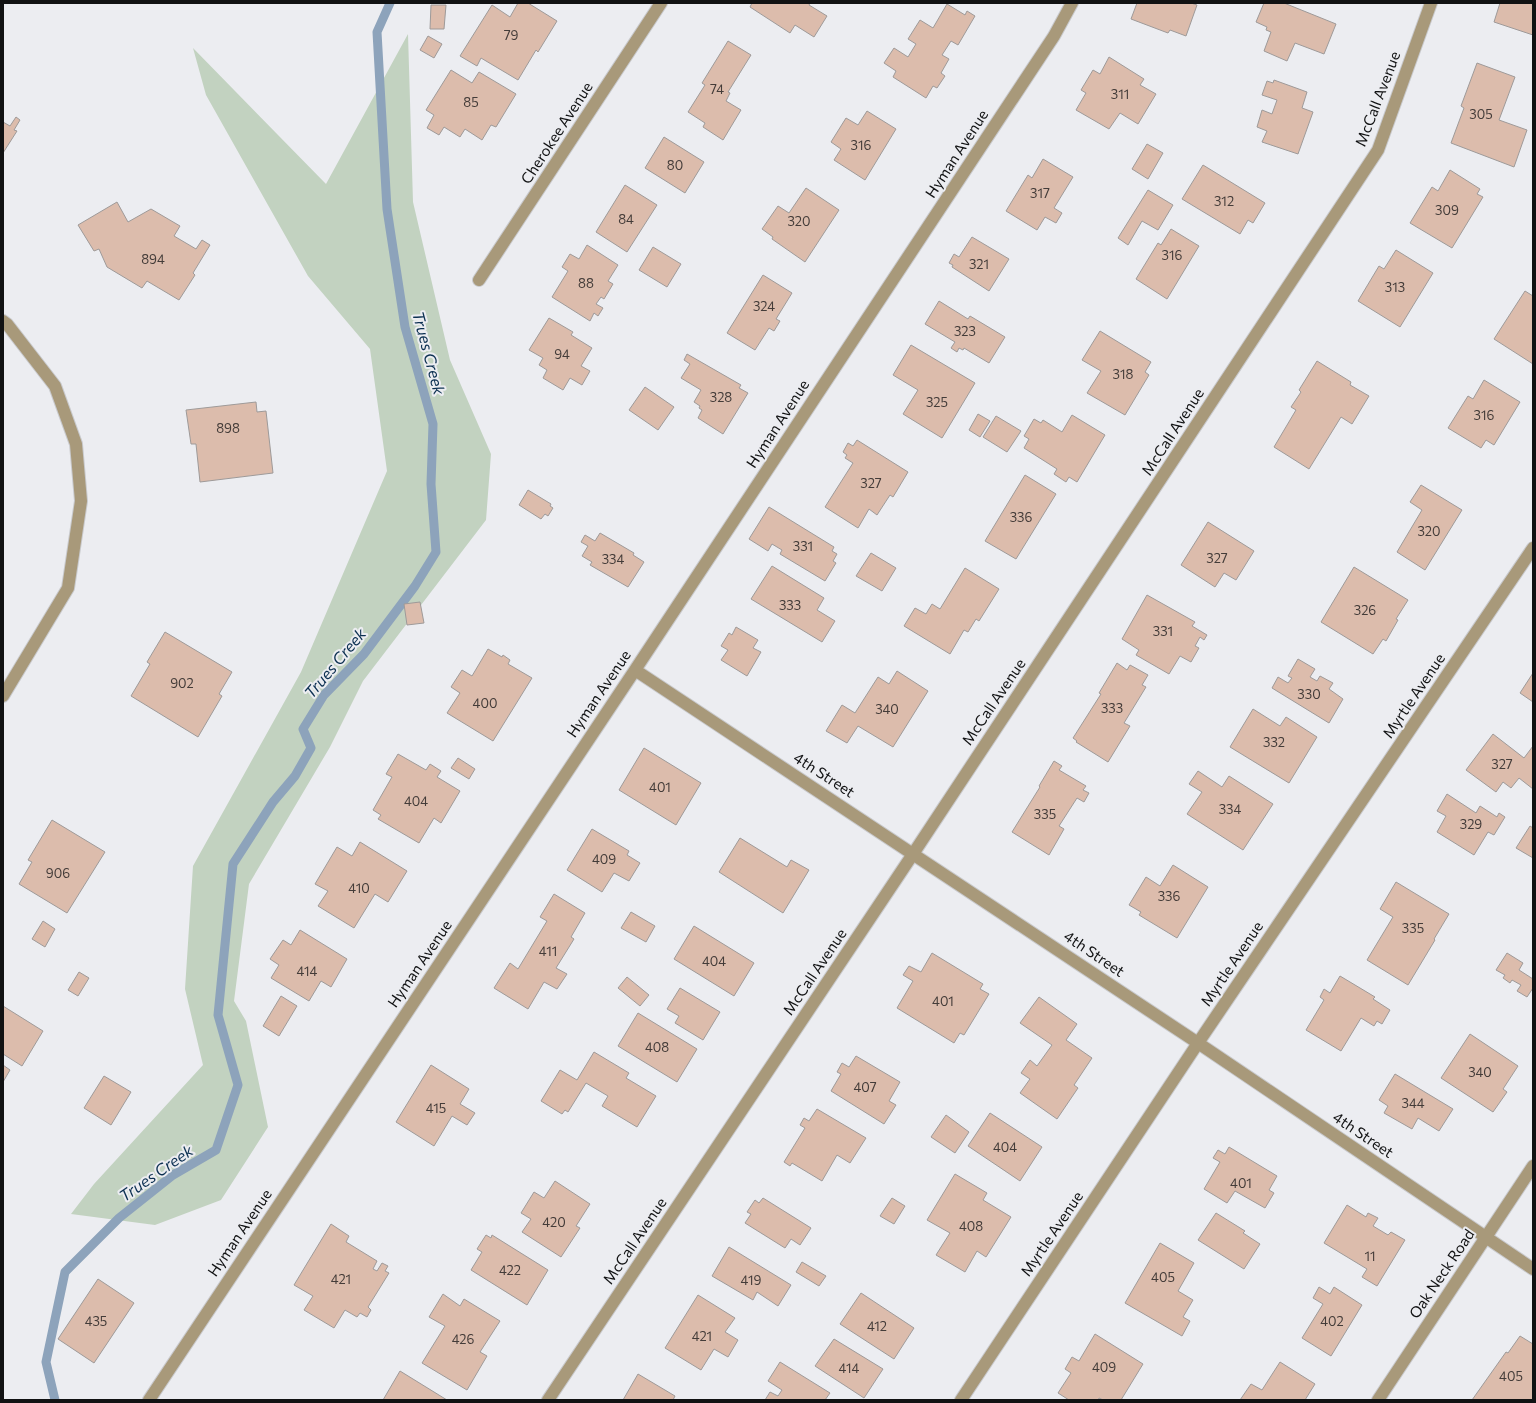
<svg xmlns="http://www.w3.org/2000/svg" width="1536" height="1403" viewBox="0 0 1536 1403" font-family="Commissioner,sans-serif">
	<rect width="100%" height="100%" fill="#ecedf1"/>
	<path fill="#c2d2c0" d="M 408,34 L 413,202 L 450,360 L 491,454 L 486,520 L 363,681 L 330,747 L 249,884 L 234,1001 L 246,1021 L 268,1127 L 221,1200 L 155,1225 L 71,1214 L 94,1184 L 203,1065 L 185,989 L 193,866 L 301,672 L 387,471 L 370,349 L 308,276 L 206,95 L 193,48 L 326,184 Z"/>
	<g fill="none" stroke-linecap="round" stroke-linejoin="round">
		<path stroke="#8da3bb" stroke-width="9" d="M 55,1400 L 46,1362 L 65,1272 L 119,1218 L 173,1175 L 216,1150 L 238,1085 L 218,1015 L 233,864 L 273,802 L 295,776 L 311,748 L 303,729 L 324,695 L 364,654 L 415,586 L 436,552 L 431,484 L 433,424 L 405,327 L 387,209 L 377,32 L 390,3"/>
	</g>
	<path fill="#dcbcac" stroke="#9e9a99" d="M 518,3 L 528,3 L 557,21 L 538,52 L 536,50 L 518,80 L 481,58 L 477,66 L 460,56 L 492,5 L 510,17 Z
		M 752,3 L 810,3 L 809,5 L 827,16 L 814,37 L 795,25 L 790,33 L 750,7 Z
		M 1137,3 L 1191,3 L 1197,5 L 1186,36 L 1170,30 L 1168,33 L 1131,19 Z
		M 1264,3 L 1284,3 L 1336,24 L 1324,54 L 1295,43 L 1287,61 L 1264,51 L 1271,32 L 1266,30 L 1267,27 L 1256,22 Z
		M 1500,3 L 1533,3 L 1533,35 L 1494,22 Z
		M 947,4 L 965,15 L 967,11 L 975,16 L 958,45 L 951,41 L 942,55 L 949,59 L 941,73 L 945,76 L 937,88 L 933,86 L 926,98 L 893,77 L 896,71 L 884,63 L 894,48 L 908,57 L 916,44 L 908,39 L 920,20 L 933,28 Z
		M 431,5 L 446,5 L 444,29 L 430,29 Z
		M 428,36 L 442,44 L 434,58 L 420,50 Z
		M 728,41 L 751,55 L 728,92 L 730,93 L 726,101 L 741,110 L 723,140 L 703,127 L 705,123 L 688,112 L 705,85 L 702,83 Z
		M 1109,57 L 1144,79 L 1140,85 L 1156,94 L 1138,124 L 1120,113 L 1109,129 L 1076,110 L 1086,93 L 1081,90 L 1093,70 L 1100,74 Z
		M 1477,63 L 1515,77 L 1499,120 L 1527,130 L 1514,167 L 1451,143 L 1464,108 L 1461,106 Z
		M 451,70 L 472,83 L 479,72 L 516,94 L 496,127 L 491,125 L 482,140 L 465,129 L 460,137 L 444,127 L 439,135 L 427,128 L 434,115 L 426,110 Z
		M 1274,80 L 1307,92 L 1302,108 L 1313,112 L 1298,154 L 1262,142 L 1267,131 L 1257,127 L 1262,110 L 1272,114 L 1277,100 L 1262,95 L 1267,81 L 1273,83 Z
		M 867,111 L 896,129 L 865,180 L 834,160 L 841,149 L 831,142 L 846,118 L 858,125 Z
		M 16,117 L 20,120 L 14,130 L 17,131 L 3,153 L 3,122 L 10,126 Z
		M 664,137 L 704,162 L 685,193 L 645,168 Z
		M 1147,144 L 1163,153 L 1148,179 L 1132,169 Z
		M 1043,159 L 1073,177 L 1054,208 L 1062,213 L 1056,223 L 1045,217 L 1037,230 L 1006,211 L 1028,175 L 1032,178 Z
		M 1203,165 L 1265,203 L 1253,223 L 1248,220 L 1240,234 L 1182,199 Z
		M 1450,170 L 1480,189 L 1477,194 L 1483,197 L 1452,248 L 1410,223 L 1432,187 L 1438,191 Z
		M 625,185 L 657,205 L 627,252 L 596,232 Z
		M 806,188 L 839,210 L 805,262 L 772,239 L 773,237 L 762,229 L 778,206 L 789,213 Z
		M 1148,190 L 1173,205 L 1158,230 L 1142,221 L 1128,245 L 1118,238 Z
		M 117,202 L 128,222 L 151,209 L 180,226 L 174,236 L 196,249 L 202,240 L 210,245 L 193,273 L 195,275 L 179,300 L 147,281 L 142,288 L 107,267 L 99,249 L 94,251 L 78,225 Z
		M 1171,229 L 1199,246 L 1167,299 L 1136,279 L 1158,243 L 1161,245 Z
		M 972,237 L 1009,259 L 989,291 L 952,267 L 953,265 L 949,263 L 954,254 L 959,257 Z
		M 587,245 L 618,265 L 608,281 L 613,284 L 604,299 L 601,297 L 596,304 L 603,308 L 598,316 L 594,313 L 590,321 L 552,297 L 568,271 L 562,267 L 570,254 L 579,259 Z
		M 653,247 L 681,264 L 667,287 L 639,270 Z
		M 1396,250 L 1433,273 L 1400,327 L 1358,301 L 1379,266 L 1384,269 Z
		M 763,275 L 792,293 L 776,319 L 780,321 L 774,331 L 769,328 L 755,350 L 727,333 Z
		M 1525,291 L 1533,296 L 1533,364 L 1494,339 Z
		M 939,301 L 968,319 L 970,316 L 1005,337 L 989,363 L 964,348 L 963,350 L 959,348 L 957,352 L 951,348 L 955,342 L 925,324 Z
		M 549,318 L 573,332 L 571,335 L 592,348 L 581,366 L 590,371 L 582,385 L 570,378 L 563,390 L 543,378 L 547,370 L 539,365 L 543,358 L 529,350 Z
		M 1100,331 L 1151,362 L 1145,372 L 1149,375 L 1125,415 L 1087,393 L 1101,371 L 1082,360 Z
		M 911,345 L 975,383 L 942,438 L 903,414 L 918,390 L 893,375 Z
		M 687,354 L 741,385 L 739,388 L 748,393 L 723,434 L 698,418 L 702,410 L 699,408 L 700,406 L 694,402 L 701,390 L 681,378 L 690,364 L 684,360 Z
		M 1317,361 L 1351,382 L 1350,385 L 1369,396 L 1352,424 L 1341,417 L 1309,469 L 1274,447 L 1296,410 L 1291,407 L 1301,392 L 1299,390 Z
		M 1484,380 L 1520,402 L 1494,445 L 1486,440 L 1481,448 L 1448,428 L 1468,396 L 1473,399 Z
		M 645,387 L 674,407 L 658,430 L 629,410 Z
		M 256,402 L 257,412 L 266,411 L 273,473 L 200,482 L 196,444 L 191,444 L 186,410 Z
		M 978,414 L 990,421 L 980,437 L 969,430 Z
		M 1072,415 L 1105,435 L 1077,482 L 1069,477 L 1066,482 L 1054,474 L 1057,469 L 1024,448 L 1029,439 L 1024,436 L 1034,419 L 1041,423 L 1043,420 L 1062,432 Z
		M 996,416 L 1021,431 L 1007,452 L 983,437 Z
		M 857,440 L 908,472 L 893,497 L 890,495 L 877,515 L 869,509 L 858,528 L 825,507 L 853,463 L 845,458 L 847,455 L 843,452 L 848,443 L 853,446 Z
		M 1025,475 L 1056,494 L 1016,559 L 985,541 Z
		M 1421,485 L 1462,510 L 1425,570 L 1397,552 L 1422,510 L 1410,502 Z
		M 528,490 L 551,504 L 550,506 L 553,508 L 548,516 L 545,514 L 541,519 L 519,505 Z
		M 769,507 L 834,547 L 832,551 L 837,554 L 833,561 L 836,563 L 825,581 L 780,554 L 782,550 L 772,544 L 768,551 L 749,539 Z
		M 1208,522 L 1254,551 L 1236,580 L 1224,573 L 1215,587 L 1181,565 Z
		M 600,533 L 634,553 L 633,555 L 644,562 L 628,587 L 590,565 L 592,562 L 582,556 L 588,546 L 581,542 L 585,535 L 595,541 Z
		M 871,553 L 896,568 L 882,591 L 856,576 Z
		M 772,566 L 824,598 L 817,610 L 835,621 L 822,642 L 751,599 Z
		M 1354,567 L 1408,600 L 1396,619 L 1398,620 L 1386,641 L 1383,639 L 1373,654 L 1321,622 Z
		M 965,568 L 999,589 L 979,621 L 976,619 L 968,632 L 964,630 L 950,654 L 904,626 L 915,608 L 926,614 L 932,604 L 940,609 Z
		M 1147,595 L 1195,622 L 1192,626 L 1207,635 L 1204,640 L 1200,637 L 1195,646 L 1199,648 L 1191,662 L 1180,656 L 1169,674 L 1136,655 L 1139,650 L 1122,639 Z
		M 420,602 L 424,623 L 407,625 L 404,604 Z
		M 736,627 L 758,640 L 753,648 L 761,652 L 747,676 L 721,660 L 728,650 L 721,646 L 729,633 L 732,635 Z
		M 165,632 L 232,672 L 219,694 L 222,696 L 198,737 L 131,696 L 150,664 L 147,662 Z
		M 488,649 L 502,657 L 503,655 L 510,660 L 508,664 L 532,678 L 493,741 L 447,713 L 460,693 L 451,687 L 462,670 L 472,676 Z
		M 1298,659 L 1315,669 L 1310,677 L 1317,681 L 1320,676 L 1333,683 L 1329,689 L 1343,699 L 1329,723 L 1272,688 L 1278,677 L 1288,683 L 1292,678 L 1288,676 Z
		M 1117,663 L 1127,670 L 1130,665 L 1148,675 L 1142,685 L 1146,687 L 1124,723 L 1130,726 L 1108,762 L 1076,742 L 1077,741 L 1073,738 L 1101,694 L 1099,693 Z
		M 897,671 L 928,691 L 893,747 L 858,726 L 847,743 L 826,731 L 842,705 L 855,713 L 878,677 L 889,684 Z
		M 1533,673 L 1533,702 L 1520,693 Z
		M 1253,709 L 1280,726 L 1286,717 L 1317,737 L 1289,783 L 1230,747 Z
		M 1493,734 L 1524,758 L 1533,746 L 1533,789 L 1519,778 L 1511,788 L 1503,782 L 1496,792 L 1466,770 Z
		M 644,748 L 701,783 L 676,825 L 619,790 Z
		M 398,754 L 426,770 L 430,764 L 441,771 L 437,777 L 460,791 L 441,823 L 434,818 L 419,843 L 378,819 L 381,815 L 373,810 L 392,777 L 386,774 Z
		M 458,758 L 475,769 L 469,779 L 451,768 Z
		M 1054,761 L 1062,766 L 1059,770 L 1086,786 L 1083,790 L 1089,793 L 1084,802 L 1077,798 L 1059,826 L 1064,829 L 1049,855 L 1012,832 L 1040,787 L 1039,786 Z
		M 1198,771 L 1222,787 L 1229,776 L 1273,804 L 1243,850 L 1187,814 L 1202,792 L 1189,784 Z
		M 1447,794 L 1476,813 L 1480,806 L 1497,817 L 1499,813 L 1505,817 L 1494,835 L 1488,832 L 1474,855 L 1437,832 L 1446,816 L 1437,811 Z
		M 52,820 L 105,852 L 67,913 L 19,884 L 32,862 L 28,860 Z
		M 1530,826 L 1533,828 L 1533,858 L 1516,848 Z
		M 592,829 L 629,851 L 627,855 L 640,863 L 629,881 L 614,873 L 602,892 L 567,870 Z
		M 740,838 L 787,867 L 791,860 L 809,870 L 783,913 L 719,872 Z
		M 360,842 L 407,871 L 388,902 L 375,894 L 354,928 L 318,906 L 328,891 L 315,884 L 337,847 L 352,856 Z
		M 1173,865 L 1208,887 L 1177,938 L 1139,915 L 1141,912 L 1129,905 L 1146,877 L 1160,886 Z
		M 1396,882 L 1449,914 L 1434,939 L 1435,940 L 1408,985 L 1367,960 L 1393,917 L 1380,909 Z
		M 554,894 L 585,913 L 571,937 L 574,939 L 556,968 L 567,974 L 557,989 L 544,982 L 528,1009 L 494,988 L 510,963 L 518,969 L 547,921 L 540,917 Z
		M 631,912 L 655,926 L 646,942 L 621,928 Z
		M 43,921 L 55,929 L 45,947 L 32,939 Z
		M 694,926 L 754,963 L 734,996 L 674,959 Z
		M 300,930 L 347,959 L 331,987 L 321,981 L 309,1001 L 271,978 L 279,965 L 270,959 L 283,940 L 291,945 Z
		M 932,953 L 983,984 L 980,989 L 989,994 L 964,1035 L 960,1033 L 954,1043 L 897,1008 L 913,981 L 903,975 L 909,966 L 921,972 Z
		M 1507,953 L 1523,963 L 1519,970 L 1533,979 L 1533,988 L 1527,997 L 1517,991 L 1521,985 L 1512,980 L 1510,983 L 1503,978 L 1505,975 L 1496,970 Z
		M 79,972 L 89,978 L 78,996 L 68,990 Z
		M 1340,976 L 1375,997 L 1373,999 L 1390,1010 L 1382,1024 L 1377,1021 L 1374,1026 L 1361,1018 L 1341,1051 L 1306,1030 L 1324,1000 L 1320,997 L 1324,989 L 1330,993 Z
		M 627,977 L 649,995 L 640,1006 L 618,988 Z
		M 680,988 L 720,1012 L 703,1040 L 675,1023 L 679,1016 L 667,1009 Z
		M 281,996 L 297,1006 L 279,1036 L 263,1026 Z
		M 1039,997 L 1077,1024 L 1066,1040 L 1092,1058 L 1074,1085 L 1078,1088 L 1057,1119 L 1020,1093 L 1030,1079 L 1021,1073 L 1030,1060 L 1037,1066 L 1052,1045 L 1020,1023 Z
		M 3,1006 L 43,1031 L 22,1066 L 3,1054 Z
		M 638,1013 L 697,1049 L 677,1082 L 618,1046 Z
		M 1470,1034 L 1518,1066 L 1503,1089 L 1507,1092 L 1493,1112 L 1441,1078 Z
		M 594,1052 L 629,1073 L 626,1078 L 656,1096 L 637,1127 L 602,1106 L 608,1096 L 586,1083 L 568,1112 L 565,1110 L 562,1114 L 541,1101 L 560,1070 L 577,1080 Z
		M 856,1056 L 900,1082 L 889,1101 L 896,1105 L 884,1124 L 831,1091 L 841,1074 L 837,1072 L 842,1063 L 849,1067 Z
		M 3,1065 L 10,1070 L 3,1082 Z
		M 431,1065 L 469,1089 L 460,1104 L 475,1113 L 467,1125 L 452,1116 L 434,1146 L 396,1122 Z
		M 1395,1074 L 1453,1109 L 1439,1131 L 1418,1118 L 1412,1129 L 1384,1113 L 1388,1106 L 1379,1100 Z
		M 104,1076 L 131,1092 L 111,1125 L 84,1108 Z
		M 817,1109 L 866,1138 L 850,1163 L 837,1155 L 822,1181 L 792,1163 L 790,1166 L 784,1162 L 805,1128 L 800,1125 L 804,1118 L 809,1121 Z
		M 990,1113 L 1042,1147 L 1020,1181 L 968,1146 Z
		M 946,1115 L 969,1132 L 955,1153 L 931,1137 Z
		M 1229,1147 L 1277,1176 L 1269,1190 L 1274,1193 L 1265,1208 L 1235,1191 L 1227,1203 L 1204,1189 L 1220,1162 L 1213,1158 L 1218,1150 L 1225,1154 Z
		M 955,1174 L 987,1193 L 983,1200 L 1011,1217 L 986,1257 L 977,1251 L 965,1272 L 936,1255 L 950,1233 L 927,1220 Z
		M 555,1181 L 590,1204 L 576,1226 L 580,1228 L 561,1257 L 522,1232 L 531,1219 L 521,1213 L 534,1192 L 544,1198 Z
		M 763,1198 L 811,1228 L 800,1245 L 791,1239 L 785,1248 L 745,1223 L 751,1214 L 747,1212 L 755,1200 L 759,1203 Z
		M 892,1198 L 905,1206 L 894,1224 L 880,1216 Z
		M 1347,1205 L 1366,1217 L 1368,1213 L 1378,1218 L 1373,1226 L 1388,1235 L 1391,1232 L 1405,1240 L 1377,1286 L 1362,1277 L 1367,1269 L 1324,1243 Z
		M 1216,1213 L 1245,1231 L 1243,1233 L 1260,1244 L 1244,1269 L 1198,1240 Z
		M 331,1224 L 349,1236 L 346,1242 L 377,1261 L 373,1269 L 377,1271 L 382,1263 L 388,1266 L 385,1271 L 389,1273 L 368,1307 L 371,1310 L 367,1317 L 360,1313 L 357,1317 L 345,1310 L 334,1328 L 304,1310 L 313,1296 L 294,1285 Z
		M 486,1235 L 491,1238 L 492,1235 L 548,1270 L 527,1305 L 471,1270 L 482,1252 L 477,1249 Z
		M 1160,1243 L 1194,1263 L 1178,1291 L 1193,1300 L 1183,1317 L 1190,1321 L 1182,1336 L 1125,1303 Z
		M 729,1247 L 791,1285 L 778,1306 L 757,1292 L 753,1300 L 712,1276 Z
		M 802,1262 L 826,1276 L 819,1286 L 796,1272 Z
		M 98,1279 L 134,1303 L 94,1363 L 58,1339 Z
		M 1319,1287 L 1330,1294 L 1334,1287 L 1362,1305 L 1331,1356 L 1302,1338 L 1323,1304 L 1313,1298 Z
		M 861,1293 L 914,1328 L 894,1359 L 840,1324 Z
		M 443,1294 L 460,1306 L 464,1299 L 500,1321 L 480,1352 L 487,1356 L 467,1390 L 422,1363 L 445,1326 L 429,1317 Z
		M 698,1295 L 735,1318 L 725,1332 L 738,1340 L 728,1357 L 714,1349 L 701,1370 L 665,1348 Z
		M 1095,1334 L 1143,1364 L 1121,1400 L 1103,1400 L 1099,1398 L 1098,1400 L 1069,1400 L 1058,1393 L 1071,1373 L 1065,1369 L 1072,1357 L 1079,1361 Z
		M 1520,1336 L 1533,1344 L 1533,1400 L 1472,1400 L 1506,1352 L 1508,1353 Z
		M 834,1339 L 883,1369 L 864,1398 L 815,1366 Z
		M 780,1362 L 830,1393 L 825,1400 L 765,1400 L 770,1392 L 778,1396 L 782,1390 L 768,1381 Z
		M 1280,1362 L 1315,1384 L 1305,1400 L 1240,1400 L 1251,1384 L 1262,1390 Z
		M 400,1371 L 447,1400 L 383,1400 Z
		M 638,1374 L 675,1396 L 673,1400 L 623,1400 Z"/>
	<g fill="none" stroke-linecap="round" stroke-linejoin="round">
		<g stroke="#c9cacd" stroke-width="14">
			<path id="street" d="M 479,280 L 661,3
				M 3,321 L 7,324 L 55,386 L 76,444 L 81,501 L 68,588 L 3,696
				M 635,670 L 1198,1043 L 1533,1269
				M 149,1400 L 635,670 L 1054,36 L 1072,3
				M 548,1400 L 913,854 L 1378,150 L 1431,3
				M 961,1400 L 1198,1043 L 1533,548
				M 1378,1400 L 1533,1166"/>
		</g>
		<use href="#street" stroke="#a8997a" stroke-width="12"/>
	</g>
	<g text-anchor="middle" stroke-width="4" stroke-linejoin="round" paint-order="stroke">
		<g font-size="13" fill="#443c39">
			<text x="511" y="40">79</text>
			<text x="717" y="94">74</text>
			<text x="1120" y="99">311</text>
			<text x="471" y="107">85</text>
			<text x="1481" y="119">305</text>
			<text x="861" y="150">316</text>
			<text x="675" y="170">80</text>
			<text x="1040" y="198">317</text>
			<text x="1224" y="206">312</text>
			<text x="1447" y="215">309</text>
			<text x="626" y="224">84</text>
			<text x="799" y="226">320</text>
			<text x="1172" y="260">316</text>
			<text x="153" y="264">894</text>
			<text x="979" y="269">321</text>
			<text x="586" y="288">88</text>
			<text x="1395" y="292">313</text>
			<text x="764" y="311">324</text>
			<text x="965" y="336">323</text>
			<text x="562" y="359">94</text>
			<text x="1123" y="379">318</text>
			<text x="721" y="402">328</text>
			<text x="937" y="407">325</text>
			<text x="1484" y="420">316</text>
			<text x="228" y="433">898</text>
			<text x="871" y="488">327</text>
			<text x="1021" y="522">336</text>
			<text x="1429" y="536">320</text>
			<text x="803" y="551">331</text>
			<text x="1217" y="563">327</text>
			<text x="613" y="564">334</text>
			<text x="790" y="610">333</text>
			<text x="1365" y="615">326</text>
			<text x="1163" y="636">331</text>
			<text x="182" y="688">902</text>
			<text x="1309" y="699">330</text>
			<text x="485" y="708">400</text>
			<text x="1112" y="713">333</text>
			<text x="887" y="714">340</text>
			<text x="1274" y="747">332</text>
			<text x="1502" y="769">327</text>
			<text x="660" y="792">401</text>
			<text x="416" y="806">404</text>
			<text x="1230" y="814">334</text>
			<text x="1045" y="819">335</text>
			<text x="1471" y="829">329</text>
			<text x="604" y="864">409</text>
			<text x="58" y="878">906</text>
			<text x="359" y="893">410</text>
			<text x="1169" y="901">336</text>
			<text x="1413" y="933">335</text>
			<text x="548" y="956">411</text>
			<text x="714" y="966">404</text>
			<text x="307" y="976">414</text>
			<text x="943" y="1006">401</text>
			<text x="657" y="1052">408</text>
			<text x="1480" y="1077">340</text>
			<text x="865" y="1092">407</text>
			<text x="1413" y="1108">344</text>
			<text x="436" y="1113">415</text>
			<text x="1005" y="1152">404</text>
			<text x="1241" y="1188">401</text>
			<text x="554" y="1227">420</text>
			<text x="971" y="1231">408</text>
			<text x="1370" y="1261">11</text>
			<text x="510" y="1275">422</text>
			<text x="1163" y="1282">405</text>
			<text x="341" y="1284">421</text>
			<text x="751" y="1285">419</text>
			<text x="96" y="1326">435</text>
			<text x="1332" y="1326">402</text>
			<text x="877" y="1331">412</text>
			<text x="702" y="1341">421</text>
			<text x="463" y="1344">426</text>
			<text x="1104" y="1372">409</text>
			<text x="849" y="1373">414</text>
			<text x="1511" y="1381">405</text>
		</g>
		<g font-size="15" fill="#111213" stroke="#ecedf1">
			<text transform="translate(1378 99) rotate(-69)" y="5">McCall Avenue</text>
			<text transform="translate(557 133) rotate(-57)" y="5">Cherokee Avenue</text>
			<text transform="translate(957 154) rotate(-57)" y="5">Hyman Avenue</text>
			<text transform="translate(778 424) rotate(-57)" y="5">Hyman Avenue</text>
			<text transform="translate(1173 432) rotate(-57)" y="5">McCall Avenue</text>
			<text transform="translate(599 694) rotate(-56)" y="5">Hyman Avenue</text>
			<text transform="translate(1414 696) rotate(-56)" y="5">Myrtle Avenue</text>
			<text transform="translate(994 702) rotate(-56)" y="5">McCall Avenue</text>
			<text transform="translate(824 775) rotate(33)" y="5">4th Street</text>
			<text transform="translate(1094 954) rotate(34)" y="5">4th Street</text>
			<text transform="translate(420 964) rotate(-56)" y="5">Hyman Avenue</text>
			<text transform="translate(1232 964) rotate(-56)" y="5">Myrtle Avenue</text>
			<text transform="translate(815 972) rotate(-56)" y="5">McCall Avenue</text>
			<text transform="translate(1363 1135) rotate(34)" y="5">4th Street</text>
			<text transform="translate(240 1233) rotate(-56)" y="5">Hyman Avenue</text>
			<text transform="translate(1052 1234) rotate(-56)" y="5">Myrtle Avenue</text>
			<text transform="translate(635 1241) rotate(-56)" y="5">McCall Avenue</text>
			<text transform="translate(1442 1274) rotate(-56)" y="5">Oak Neck Road</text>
		</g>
		<g font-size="16" font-style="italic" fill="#0c3051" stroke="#ecedf1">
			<text transform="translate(429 353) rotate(75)" y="6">Trues Creek</text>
			<text transform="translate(335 663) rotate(-50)" y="6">Trues Creek</text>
			<text transform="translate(156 1173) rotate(-35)" y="6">Trues Creek</text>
		</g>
	</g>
	<rect width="1536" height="1403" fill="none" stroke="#111213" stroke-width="8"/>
</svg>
